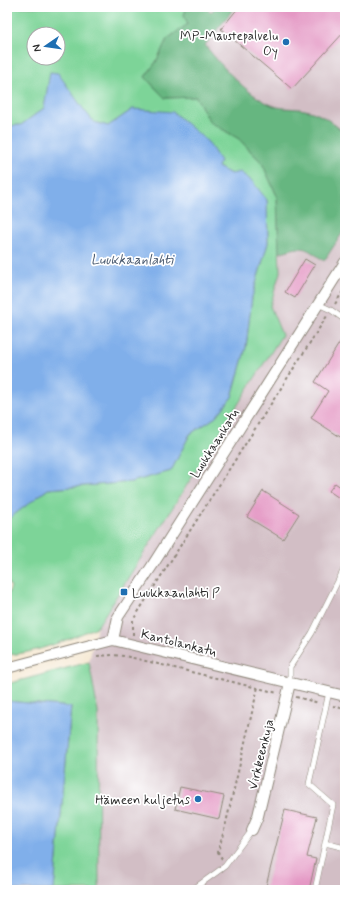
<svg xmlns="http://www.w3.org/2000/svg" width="352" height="897" viewBox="0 0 352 897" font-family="Mynerve,sans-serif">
	<rect width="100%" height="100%" fill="#fff"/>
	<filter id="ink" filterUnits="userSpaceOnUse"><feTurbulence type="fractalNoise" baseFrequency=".025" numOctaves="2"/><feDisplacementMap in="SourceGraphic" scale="8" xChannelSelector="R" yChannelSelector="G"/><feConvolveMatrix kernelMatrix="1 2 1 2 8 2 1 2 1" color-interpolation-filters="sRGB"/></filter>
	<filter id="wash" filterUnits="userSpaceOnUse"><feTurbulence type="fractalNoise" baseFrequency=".012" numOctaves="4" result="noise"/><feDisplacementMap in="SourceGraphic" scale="16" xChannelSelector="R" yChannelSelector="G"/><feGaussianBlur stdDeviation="0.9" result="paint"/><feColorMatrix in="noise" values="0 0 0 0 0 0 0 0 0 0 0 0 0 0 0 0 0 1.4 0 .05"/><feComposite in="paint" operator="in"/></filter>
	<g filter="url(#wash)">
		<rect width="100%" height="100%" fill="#f4e5cc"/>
		<path fill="#d2bec5" d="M 15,7 L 345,7 L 345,890 L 99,890 L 98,712 L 89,662 L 97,627 L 282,335 L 270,306 L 280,272 L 277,196 L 58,58 L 58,34 L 34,34 Z"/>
		<path fill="#7dd498" stroke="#548062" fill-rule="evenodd" d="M 7,7 L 187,7 L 184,15 L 188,24 L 167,39 L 156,62 L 145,77 L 165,98 L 196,97 L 210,122 L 239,139 L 262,163 L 277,196 L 280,272 L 270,306 L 282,335 L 97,627 C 69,639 38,653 7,655 L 7,597 L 11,587 L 7,580 L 7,520 L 48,489 L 131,482 L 171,471 L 190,434 L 216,417 L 232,397 L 246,347 L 252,297 L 268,243 L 267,200 L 231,174 L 218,167 L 133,109 L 108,126 L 94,122 L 51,72 L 44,108 L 21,125 L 7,126 ZM 34,34 L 58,34 L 58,58 L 34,58 Z
			M 89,662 L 98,712 L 99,890 L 54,890 L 71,707 L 7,701 L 7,684 Z"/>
		<path fill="#66b680" stroke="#487056" d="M 187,7 L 204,7 L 211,12 L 216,7 L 235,7 L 205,45 C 221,66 252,100 277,107 C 286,109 296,108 305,110 C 321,113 333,123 345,133 L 345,229 L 324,261 C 304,246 303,245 279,253 L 277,196 L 262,163 L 239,139 L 210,122 L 196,97 L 165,98 L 145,77 L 156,62 L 167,39 L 188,24 L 184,15 Z"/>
		<path fill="#80afea" stroke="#566d8a" d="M 50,72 L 58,73 L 84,110 L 94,122 L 108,126 L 133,109 L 173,112 L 208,142 L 220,161 L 218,167 L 231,174 L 240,172 L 252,181 L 267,200 L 268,243 L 252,297 L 246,347 L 232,397 L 216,417 L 190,434 L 171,471 L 131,482 L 48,489 L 7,520 L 7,126 L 21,125 L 44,108 Z
			M 7,701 L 71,707 L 54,890 L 7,890 Z"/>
		<g id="blocks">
			<path fill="#e498c4" d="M 239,7 L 345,7 L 345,31 L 292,89 L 221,29 Z
				M 305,259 L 315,265 L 295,298 L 285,292 Z
				M 345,334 L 345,440 L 311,418 L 328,391 L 315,382 Z
				M 335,483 L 345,490 L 345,502 L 329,491 Z
				M 263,491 L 299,514 L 283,539 L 247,517 Z
				M 180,787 L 224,796 L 219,819 L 175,809 Z
				M 285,810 L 317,817 L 307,857 L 316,859 L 309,890 L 265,890 Z"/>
		</g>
	</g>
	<g filter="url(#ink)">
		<use href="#blocks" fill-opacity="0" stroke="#90887c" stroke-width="1"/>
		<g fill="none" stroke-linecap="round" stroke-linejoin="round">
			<g stroke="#90887c" stroke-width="6">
				<path id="service" d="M 318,304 L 331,310 L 345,320
					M 290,683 L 290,667 L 312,633 L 345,567
					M 325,843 L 345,848
					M 192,890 L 217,872 L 225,866 L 252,830
					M 315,890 L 333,805 L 309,784 L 329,692"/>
			</g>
			<g stroke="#90887c" stroke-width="12">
				<path id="minor" d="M 113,640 L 118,617 L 152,566 L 345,262
					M 7,668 L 113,640 L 345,696
					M 252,830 L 258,816 L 290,683"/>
			</g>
			<path stroke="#90887c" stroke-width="2" stroke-dasharray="3 3" stroke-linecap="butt" d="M 335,304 L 345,288
				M 133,635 L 133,620 L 327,316
				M 97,656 L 112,655 L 125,656 L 278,693
				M 296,697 L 319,703
				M 333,706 L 345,709
				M 222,859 L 218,852 L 226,823 L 258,687"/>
			<use href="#service" stroke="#fff" stroke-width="5"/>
			<use href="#minor" stroke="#fff" stroke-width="10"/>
		</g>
	</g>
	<g fill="#1f6fb2" stroke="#fff" stroke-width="1.5">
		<circle cx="286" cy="42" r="4"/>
		<rect x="120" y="588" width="8" height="8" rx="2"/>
		<circle cx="198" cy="799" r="4"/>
	</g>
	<g text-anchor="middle" stroke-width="3.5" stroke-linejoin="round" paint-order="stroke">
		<g font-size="13" fill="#2b2b2b" stroke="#fff" text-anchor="end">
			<text x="278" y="40">MP-Maustepalvelu<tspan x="278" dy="15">Oy</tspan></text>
			<text x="132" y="597" text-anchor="start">Luukkaanlahti P</text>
			<text x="190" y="804">Hämeen kuljetus</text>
		</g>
		<g font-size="13" fill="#2b2b2b" stroke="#fff">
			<text transform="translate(214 443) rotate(-58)" y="5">Luukkaankatu</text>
			<text transform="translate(179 642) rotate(14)" y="5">Kantolankatu</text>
			<text transform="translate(260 754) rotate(-76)" y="5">Virkkeenkuja</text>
		</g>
		<g font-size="14" font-style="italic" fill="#49596e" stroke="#fff">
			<text x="132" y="264">Luukkaanlahti</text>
		</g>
	</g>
	<rect width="352" height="897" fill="none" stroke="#fff" stroke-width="24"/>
	<g transform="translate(46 46) rotate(257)"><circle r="19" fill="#ffffff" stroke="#aaaaaa"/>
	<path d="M0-3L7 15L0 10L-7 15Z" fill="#1f6fb2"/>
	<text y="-6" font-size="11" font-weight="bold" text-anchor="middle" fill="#2b2b2b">N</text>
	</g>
</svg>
